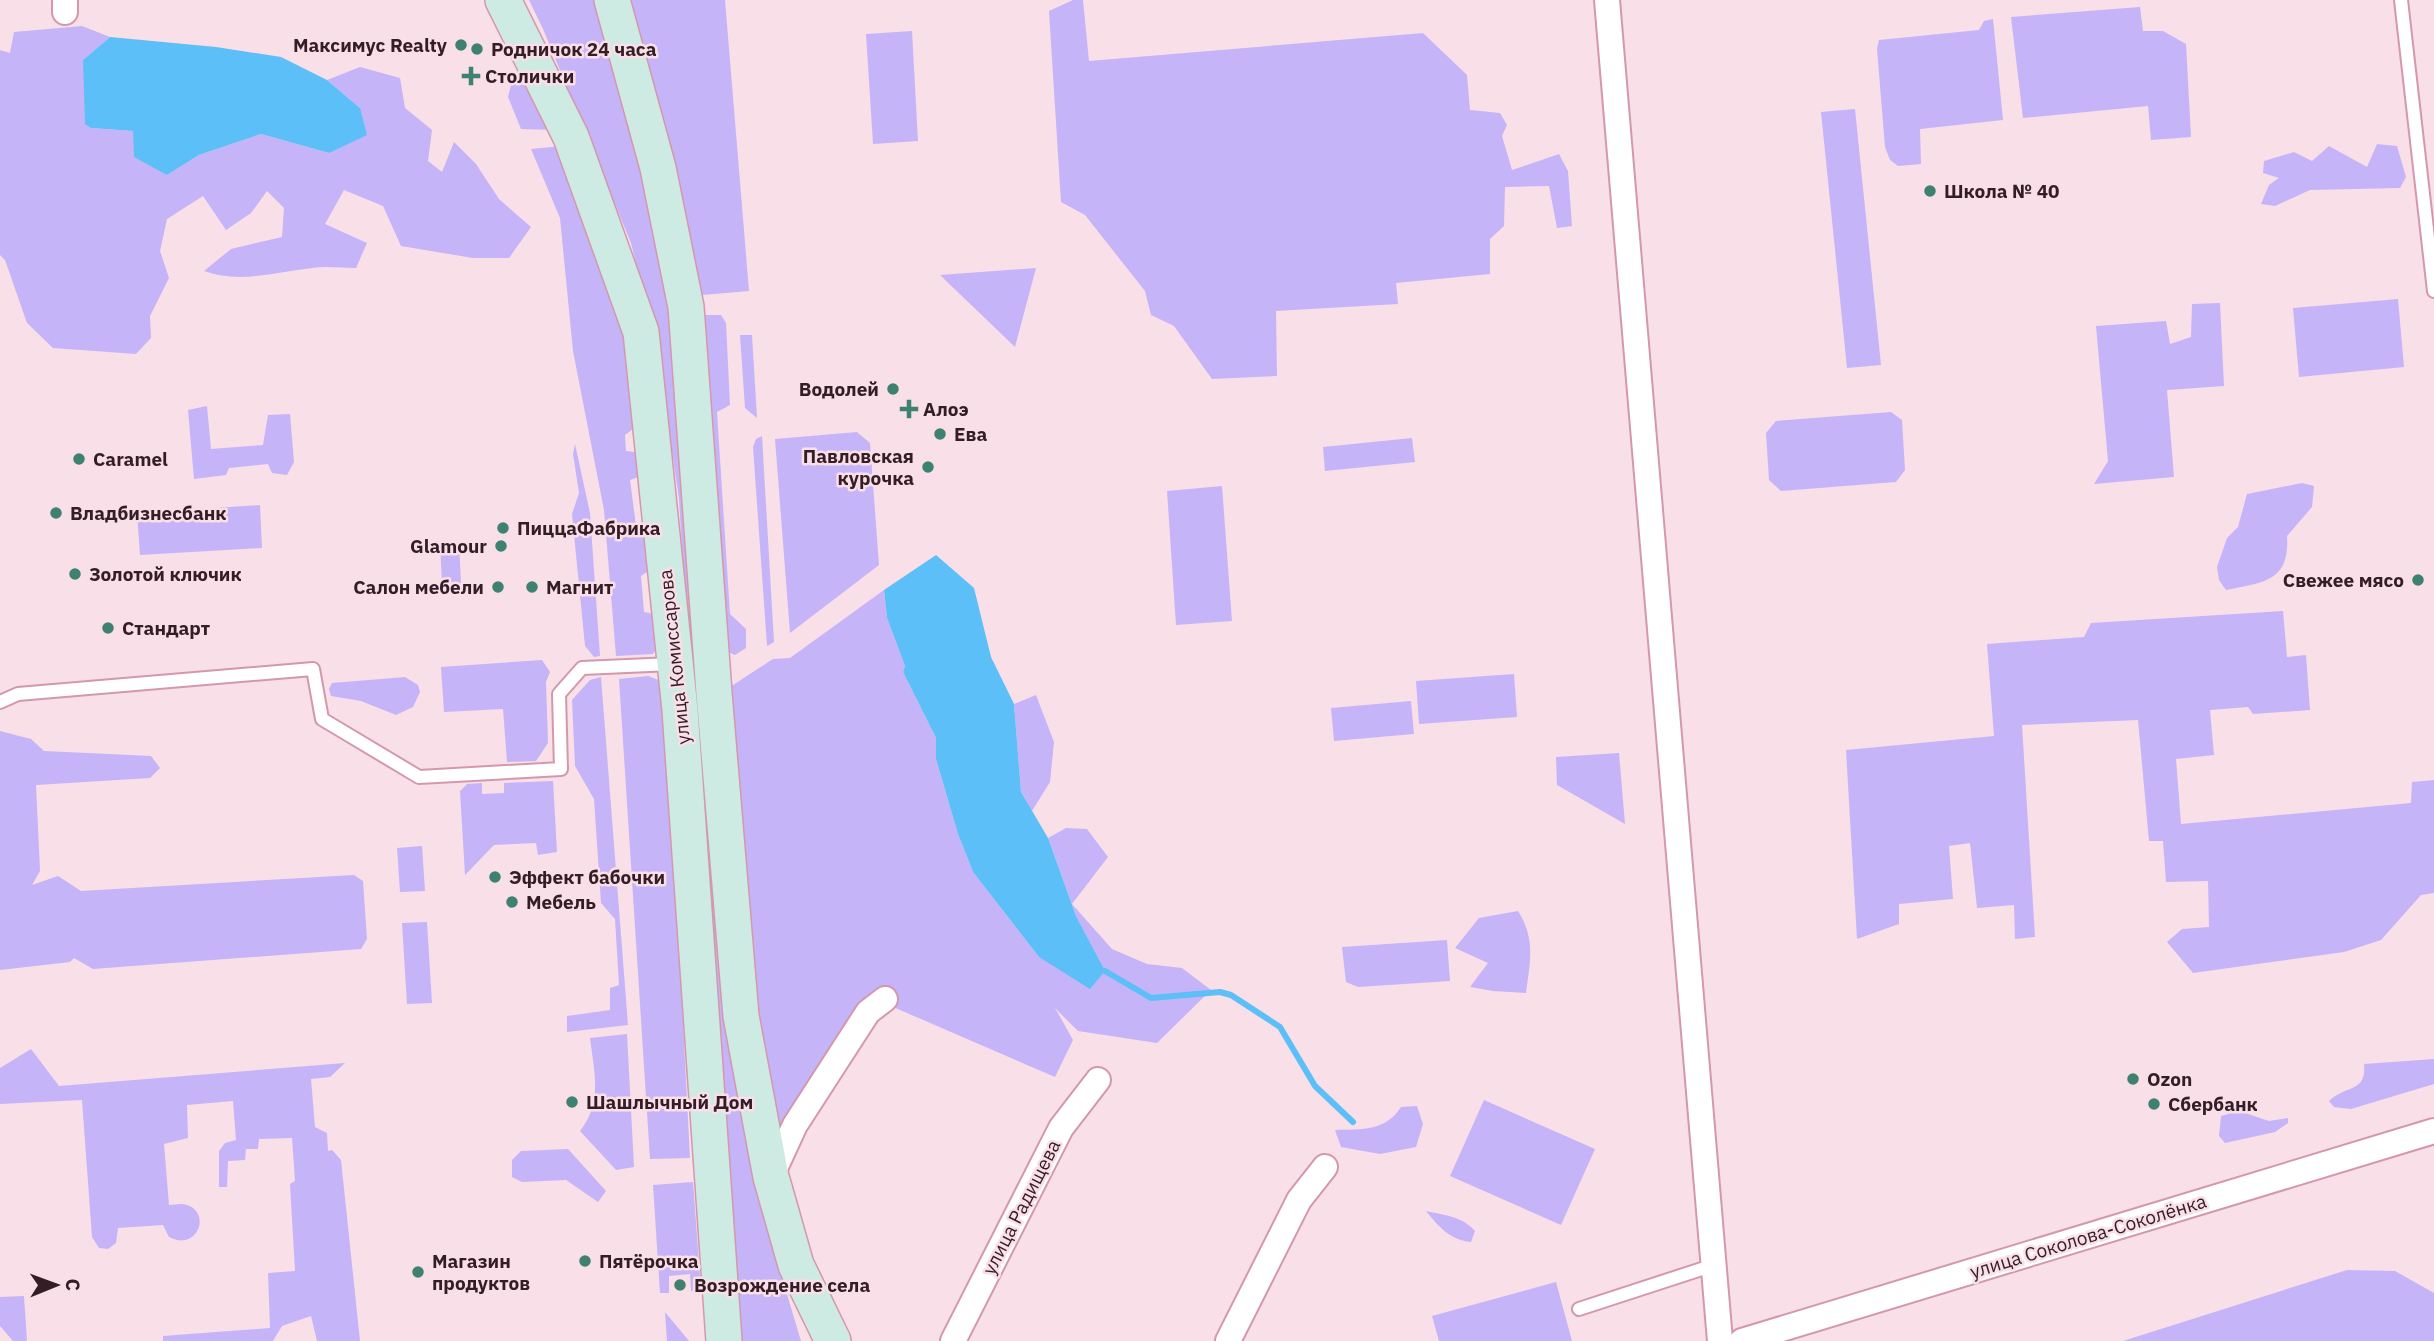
<svg xmlns="http://www.w3.org/2000/svg" width="2434" height="1341" viewBox="0 0 2434 1341" font-family="'IBM Plex Sans',sans-serif">
	<rect width="100%" height="100%" fill="#f9dfe7"/>
	<path fill="#c6b4f8" d="M 529,0 L 596,0 L 646,171 L 673,313 L 695,656 L 688,652 L 679,499 L 658,355 L 631,243 L 543,29 Z
		M 628,0 L 725,0 L 749,291 L 702,295 L 659,112 Z
		M 1073,0 L 1083,0 L 1089,61 L 1423,33 L 1467,75 L 1470,110 L 1500,113 L 1507,125 L 1502,136 L 1512,170 L 1559,154 L 1568,171 L 1572,226 L 1557,228 L 1549,186 L 1505,187 L 1504,226 L 1490,239 L 1490,274 L 1396,283 L 1398,304 L 1276,311 L 1277,376 L 1212,379 L 1174,326 L 1151,315 L 1145,291 L 1085,215 L 1061,202 L 1049,11 Z
		M 2140,7 L 2143,31 L 2163,31 L 2186,44 L 2191,137 L 2151,140 L 2148,106 L 2023,118 L 2011,17 Z
		M 1993,19 L 2003,120 L 1920,129 L 1921,164 L 1898,166 L 1890,160 L 1885,147 L 1877,49 L 1879,40 L 1979,30 L 1984,21 Z
		M 82,26 L 110,37 L 83,60 L 91,128 L 133,131 L 167,175 L 199,155 L 261,134 L 329,153 L 360,108 L 327,80 L 360,67 L 400,78 L 405,108 L 432,130 L 428,161 L 442,172 L 454,142 L 476,164 L 499,199 L 531,227 L 509,258 L 473,258 L 401,246 L 383,206 L 344,190 L 325,224 L 367,243 L 356,268 C 342,268 326,266 312,268 C 276,272 239,284 204,271 L 231,249 L 282,237 L 284,208 L 267,191 L 251,213 L 226,230 L 203,196 L 167,219 L 160,251 L 169,278 L 150,316 L 151,338 L 136,354 L 53,348 L 27,323 L 5,260 L 0,255 L 0,50 L 10,53 L 14,32 Z
		M 912,31 L 918,141 L 873,144 L 866,34 Z
		M 514,73 L 537,91 L 555,130 L 521,129 L 508,97 Z
		M 1855,109 L 1881,365 L 1847,368 L 1821,112 Z
		M 2377,144 L 2397,146 L 2406,177 L 2400,188 L 2310,190 L 2275,206 L 2261,204 L 2269,185 L 2279,178 L 2263,173 L 2264,161 L 2294,152 L 2312,161 L 2329,146 L 2367,167 Z
		M 562,146 L 624,311 L 640,424 L 625,435 L 626,451 L 644,453 L 647,474 L 630,480 L 637,533 L 654,541 L 657,565 L 641,576 L 644,612 L 663,616 L 664,637 L 653,654 L 616,656 L 604,510 L 573,351 L 560,218 L 531,149 Z
		M 1036,268 L 1015,347 L 940,275 Z
		M 2398,299 L 2404,367 L 2299,377 L 2293,308 Z
		M 2220,303 L 2224,386 L 2167,390 L 2174,477 L 2094,484 L 2108,461 L 2096,326 L 2166,321 L 2170,344 L 2191,337 L 2192,304 Z
		M 705,315 L 721,315 L 726,323 L 730,405 L 717,412 L 730,614 L 746,629 L 746,648 L 735,655 L 728,652 L 725,637 Z
		M 740,335 L 752,335 L 757,418 L 745,408 Z
		M 207,406 L 211,449 L 263,445 L 268,415 L 290,414 L 294,462 L 287,475 L 272,473 L 268,464 L 229,468 L 226,475 L 194,479 L 188,410 Z
		M 1891,412 L 1902,420 L 1905,470 L 1896,482 L 1781,491 L 1769,480 L 1766,433 L 1776,421 Z
		M 857,432 L 870,443 L 879,565 L 790,633 L 775,439 Z
		M 762,436 L 774,642 L 767,646 L 753,447 L 756,439 Z
		M 1412,438 L 1415,462 L 1325,471 L 1323,447 Z
		M 575,444 L 590,513 L 600,656 L 594,657 L 585,646 L 572,514 L 579,493 L 573,454 Z
		M 2302,483 L 2314,486 L 2312,507 L 2287,536 C 2290,582 2263,582 2226,590 L 2219,580 L 2217,567 L 2227,538 L 2238,527 L 2247,494 Z
		M 1222,486 L 1232,621 L 1176,625 L 1167,491 Z
		M 260,505 L 262,548 L 140,555 L 137,513 Z
		M 459,542 L 461,583 L 442,584 L 440,543 Z
		M 884,590 L 887,618 L 905,666 L 903,672 L 936,738 L 936,759 L 958,834 L 973,872 L 1039,957 L 1105,972 L 1076,916 L 1048,838 L 1066,828 L 1087,829 L 1108,857 L 1072,904 L 1112,949 L 1147,964 L 1182,968 L 1211,990 L 1157,1043 L 1078,1031 L 1055,1008 L 1073,1040 L 1055,1077 L 870,997 L 778,1142 L 759,1075 L 730,687 L 773,659 L 790,658 Z
		M 2283,611 L 2287,657 L 2306,655 L 2310,710 L 2253,714 L 2248,707 L 2210,710 L 2214,755 L 2176,759 L 2181,824 L 2411,803 L 2412,782 L 2434,780 L 2434,893 L 2421,895 L 2381,940 L 2344,952 L 2193,973 L 2167,942 L 2182,929 L 2209,927 L 2208,881 L 2166,882 L 2163,841 L 2149,841 L 2138,720 L 2022,725 L 2035,937 L 2015,939 L 2014,905 L 1977,908 L 1970,843 L 1949,846 L 1953,899 L 1899,904 L 1899,924 L 1857,939 L 1846,750 L 1994,736 L 1987,644 L 2084,637 L 2091,623 Z
		M 542,660 L 550,672 L 546,682 L 548,743 L 536,761 L 507,762 L 503,709 L 444,712 L 441,667 Z
		M 1514,674 L 1517,717 L 1419,724 L 1416,681 Z
		M 648,676 L 661,681 L 666,690 L 690,1158 L 650,1159 L 619,679 Z
		M 405,677 L 418,685 L 420,692 L 413,707 L 396,715 L 361,701 L 331,696 L 329,689 L 332,683 Z
		M 601,677 L 628,1025 L 567,1032 L 567,1016 L 610,1010 L 610,988 L 619,985 L 615,919 L 601,903 L 594,799 L 575,766 L 572,700 L 590,680 Z
		M 1036,695 L 1054,742 L 1050,782 L 1032,811 L 1021,792 L 1014,704 Z
		M 1411,701 L 1414,734 L 1334,741 L 1331,708 Z
		M 703,705 L 731,1048 L 754,1184 L 801,1341 L 739,1341 L 696,709 Z
		M 0,731 L 31,739 L 44,751 L 151,756 L 160,768 L 150,778 L 36,785 L 40,871 L 32,885 L 58,876 L 81,891 L 354,875 L 363,881 L 367,939 L 361,949 L 93,969 L 74,958 L 70,962 L 0,970 Z
		M 1619,753 L 1625,824 L 1557,785 L 1556,757 Z
		M 553,781 L 557,852 L 538,855 L 536,843 L 494,845 L 465,875 L 460,791 L 467,784 L 482,783 L 482,794 L 504,793 L 504,783 Z
		M 422,846 L 425,891 L 400,892 L 397,848 Z
		M 1518,911 C 1536,940 1530,961 1526,993 L 1493,991 L 1470,987 L 1488,963 L 1455,948 L 1479,918 Z
		M 427,922 L 432,1003 L 407,1004 L 402,923 Z
		M 1447,940 L 1450,981 L 1358,987 L 1346,982 L 1342,947 Z
		M 627,1034 L 634,1167 L 616,1170 L 580,1131 C 603,1102 594,1072 590,1038 Z
		M 31,1049 L 59,1086 L 345,1063 L 330,1077 L 311,1079 L 315,1127 L 327,1133 L 328,1151 L 332,1150 L 341,1160 L 360,1341 L 317,1341 L 311,1316 L 282,1326 L 273,1341 L 163,1341 L 163,1336 L 270,1328 L 268,1273 L 295,1271 L 290,1184 L 295,1181 L 292,1138 L 259,1139 L 258,1149 L 246,1149 L 245,1160 L 228,1161 L 227,1187 L 219,1187 L 219,1151 L 225,1143 L 236,1140 L 233,1101 L 187,1105 L 188,1138 L 164,1144 L 169,1205 C 175,1205 181,1203 187,1205 C 212,1213 197,1252 169,1237 L 163,1225 L 118,1228 L 116,1243 L 108,1249 L 99,1248 L 92,1237 L 82,1100 L 0,1104 L 0,1068 Z
		M 2434,1059 L 2434,1084 L 2351,1109 L 2334,1107 L 2329,1101 C 2345,1085 2367,1093 2364,1064 Z
		M 1484,1100 L 1595,1149 L 1561,1225 L 1450,1176 Z
		M 1417,1106 L 1423,1124 L 1416,1147 L 1380,1154 L 1341,1147 L 1335,1130 C 1361,1129 1385,1132 1401,1107 Z
		M 2239,1111 L 2269,1121 L 2288,1118 L 2288,1123 L 2275,1132 L 2225,1143 L 2219,1136 L 2221,1116 Z
		M 568,1149 L 606,1191 L 598,1202 L 566,1180 L 522,1182 L 512,1177 L 512,1160 L 521,1151 Z
		M 693,1182 L 701,1290 L 691,1291 L 690,1274 L 669,1276 L 669,1293 L 660,1293 L 653,1185 Z
		M 1426,1211 C 1444,1215 1462,1216 1475,1231 L 1471,1242 C 1450,1240 1438,1226 1426,1211 Z
		M 2347,1270 L 2395,1271 L 2434,1293 L 2434,1341 L 2123,1341 Z
		M 1556,1282 L 1572,1341 L 1439,1341 L 1432,1316 Z
		M 24,1296 L 27,1341 L 13,1341 L 0,1326 L 0,1297 Z
		M 665,1312 L 689,1341 L 667,1341 Z"/>
	<path fill="#5dbff7" d="M 110,37 L 216,47 L 281,57 L 327,80 L 360,108 L 367,135 L 329,153 L 261,134 L 199,155 L 167,175 L 134,157 L 133,131 L 91,128 L 85,124 L 83,60 Z
		M 936,555 L 974,588 L 991,657 L 1014,704 L 1021,792 L 1048,838 L 1076,916 L 1105,971 L 1090,989 L 1039,957 L 973,872 L 958,834 L 936,759 L 936,738 L 903,672 L 905,666 L 887,618 L 884,590 Z"/>
	<g fill="none" stroke-linecap="round" stroke-linejoin="round">
		<path stroke="#5dbff7" stroke-width="6" d="M 1105,971 L 1151,998 L 1220,992 L 1231,995 L 1280,1027 L 1315,1086 L 1353,1122"/>
		<g stroke="#d498ad" stroke-width="16">
			<path id="lane" d="M 2401,0 L 2434,291
				M 0,702 L 18,694 L 313,669 L 322,719 L 419,777 L 561,769 L 559,694 L 582,668 L 672,664
				M 1579,1309 L 1714,1265"/>
		</g>
		<g stroke="#d498ad" stroke-width="28">
			<path id="street" d="M 1607,0 L 1720,1341
				M 65,12 L 65,0
				M 771,1177 L 795,1125 L 868,1012 L 885,999
				M 953,1341 L 1061,1128 L 1098,1080
				M 1228,1341 L 1299,1200 L 1325,1167
				M 1742,1341 L 2434,1131"/>
		</g>
		<g stroke="#d498ad" stroke-width="38">
			<path id="secondary" d="M 503,0 L 571,137 L 641,332 L 680,710 L 724,1341
				M 612,0 L 658,168 L 686,307 L 714,693 L 741,1016 L 771,1177 L 796,1265 L 833,1341"/>
		</g>
		<use href="#lane" stroke="#fff" stroke-width="12"/>
		<use href="#street" stroke="#fff" stroke-width="24"/>
		<use href="#secondary" stroke="#cdeae3" stroke-width="35"/>
	</g>
	<g fill="#3f8171" stroke="#f9dfe7" stroke-width="2.5">
		<circle cx="461" cy="45" r="7"/>
		<circle cx="477" cy="49" r="7"/>
		<path d="M467.5 65.5h7v7h7v7h-7v7h-7v-7h-7v-7h7z"/>
		<circle cx="1930" cy="191" r="7"/>
		<circle cx="893" cy="389" r="7"/>
		<path d="M905.5 398.5h7v7h7v7h-7v7h-7v-7h-7v-7h7z"/>
		<circle cx="940" cy="434" r="7"/>
		<circle cx="79" cy="459" r="7"/>
		<circle cx="928" cy="467" r="7"/>
		<circle cx="56" cy="513" r="7"/>
		<circle cx="503" cy="528" r="7"/>
		<circle cx="501" cy="546" r="7"/>
		<circle cx="75" cy="574" r="7"/>
		<circle cx="2418" cy="580" r="7"/>
		<circle cx="498" cy="587" r="7"/>
		<circle cx="532" cy="587" r="7"/>
		<circle cx="108" cy="628" r="7"/>
		<circle cx="495" cy="877" r="7"/>
		<circle cx="512" cy="902" r="7"/>
		<circle cx="2133" cy="1079" r="7"/>
		<circle cx="572" cy="1102" r="7"/>
		<circle cx="2154" cy="1104" r="7"/>
		<circle cx="585" cy="1261" r="7"/>
		<circle cx="418" cy="1272" r="7"/>
		<circle cx="680" cy="1285" r="7"/>
	</g>
	<g text-anchor="middle" stroke-width="5" stroke-linejoin="round" paint-order="stroke">
		<g font-size="19" font-weight="bold" fill="#341d25" stroke="#f9dfe7" text-anchor="start">
			<text x="447" y="52" text-anchor="end">Максимус Realty</text>
			<text x="491" y="56">Родничок 24 часа</text>
			<text x="485" y="83">Столички</text>
			<text x="1944" y="198">Школа № 40</text>
			<text x="879" y="396" text-anchor="end">Водолей</text>
			<text x="923" y="416">Алоэ</text>
			<text x="954" y="441">Ева</text>
			<text x="914" y="463" text-anchor="end">Павловская<tspan x="914" dy="22">курочка</tspan></text>
			<text x="93" y="466">Caramel</text>
			<text x="70" y="520">Владбизнесбанк</text>
			<text x="517" y="535">ПиццаФабрика</text>
			<text x="487" y="553" text-anchor="end">Glamour</text>
			<text x="89" y="581">Золотой ключик</text>
			<text x="2404" y="587" text-anchor="end">Свежее мясо</text>
			<text x="484" y="594" text-anchor="end">Салон мебели</text>
			<text x="546" y="594">Магнит</text>
			<text x="122" y="635">Стандарт</text>
			<text x="509" y="884">Эффект бабочки</text>
			<text x="526" y="909">Мебель</text>
			<text x="2147" y="1086">Ozon</text>
			<text x="586" y="1109">Шашлычный Дом</text>
			<text x="2168" y="1111">Сбербанк</text>
			<text x="432" y="1268">Магазин<tspan x="432" dy="22">продуктов</tspan></text>
			<text x="599" y="1268">Пятёрочка</text>
			<text x="694" y="1292">Возрождение села</text>
		</g>
		<g font-size="19" fill="#341d25" stroke="#f9dfe7">
			<text transform="translate(674 657) rotate(-96)" y="7">улица Комиссарова</text>
			<text transform="translate(1021 1207) rotate(-63)" y="7">улица Радищева</text>
			<text transform="translate(2088 1236) rotate(-17)" y="7">улица Соколова-Соколёнка</text>
		</g>
	</g>
	<g transform="translate(56 1285) rotate(89)" stroke="#f9dfe7" stroke-width="5" paint-order="stroke">
	<path d="M0-5L12 26L0 18L-12 26Z" fill="#341d25"/>
	<text y="-10" font-size="19" font-weight="bold" text-anchor="middle" fill="#341d25">С</text>
	</g>
</svg>
